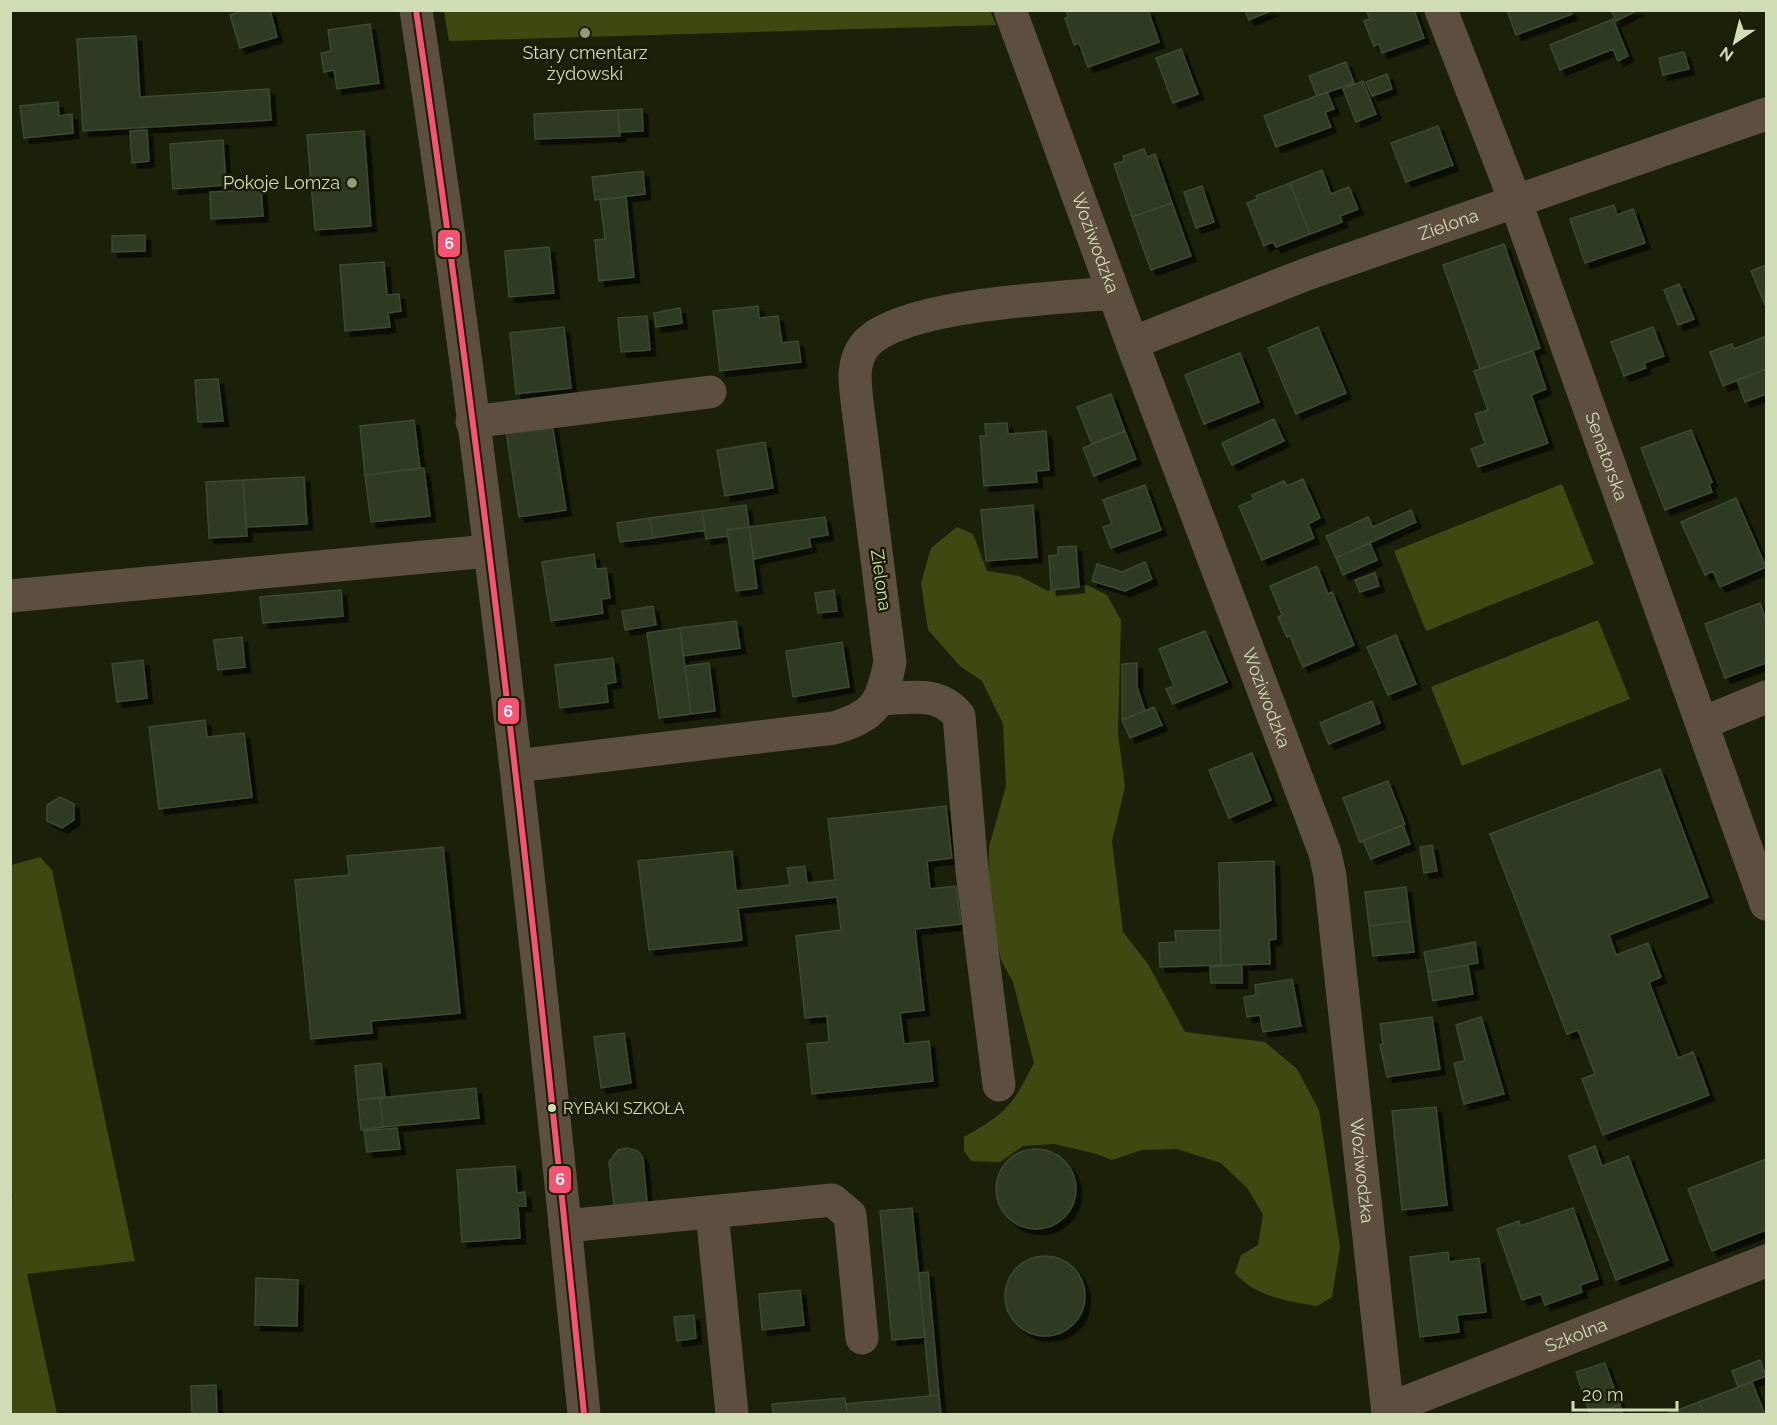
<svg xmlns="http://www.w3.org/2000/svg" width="1777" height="1425" viewBox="0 0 1777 1425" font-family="Raleway,sans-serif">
	<defs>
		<filter id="shadow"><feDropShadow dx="5.5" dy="5.5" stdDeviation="0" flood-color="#0009"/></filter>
	</defs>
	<rect width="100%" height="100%" fill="#1b2009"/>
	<path fill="#3d4911" d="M 990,10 L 996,25 L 449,41 L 444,11 Z
		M 1562,484 L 1594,564 L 1426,631 L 1394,551 Z
		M 957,527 L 973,534 L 987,571 L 1019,576 L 1048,591 L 1087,585 L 1107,595 L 1121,620 L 1118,734 L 1125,787 L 1112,841 L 1123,932 L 1148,964 L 1185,1032 L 1265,1042 L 1297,1069 L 1319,1110 L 1340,1247 L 1332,1297 L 1317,1306 C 1287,1301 1256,1297 1235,1273 L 1241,1255 L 1258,1245 L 1263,1215 L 1248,1189 L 1221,1163 L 1177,1149 L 1142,1150 L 1112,1160 L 1097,1154 L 1054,1144 L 1023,1146 L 1000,1162 L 971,1161 L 964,1151 L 964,1137 C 1007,1113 1012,1106 1034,1063 L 1013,982 L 1001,960 L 988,902 L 989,847 L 1006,786 L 1003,724 L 982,681 L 960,666 L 928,630 L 921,583 L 931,548 Z
		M 1598,620 L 1630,699 L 1462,766 L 1431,687 Z
		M 40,857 L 52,870 L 135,1261 L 27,1274 L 57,1414 L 11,1414 L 11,1191 L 15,1208 L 10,1185 L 11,865 Z"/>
	<path fill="#2e3b23" stroke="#3c4832" stroke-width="1.5" filter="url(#shadow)" d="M 245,10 L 270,10 L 277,37 L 240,48 L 230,15 Z
		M 1066,10 L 1148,10 L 1159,42 L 1088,67 L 1079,43 L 1074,45 L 1065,18 L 1068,17 Z
		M 1245,10 L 1273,10 L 1249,20 Z
		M 1366,10 L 1414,10 L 1424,38 L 1382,53 L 1379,44 L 1374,46 L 1364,21 L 1370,19 Z
		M 1507,10 L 1570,10 L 1572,14 L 1516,35 Z
		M 1611,10 L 1638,10 L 1616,21 Z
		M 1613,19 L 1628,56 L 1618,61 L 1613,49 L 1560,70 L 1550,45 Z
		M 370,24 L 379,83 L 337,89 L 334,70 L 324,72 L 321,53 L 331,51 L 328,30 Z
		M 136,36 L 140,97 L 269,89 L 271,120 L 83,131 L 77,39 Z
		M 1181,49 L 1198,94 L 1173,103 L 1156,58 Z
		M 1684,52 L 1689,69 L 1663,75 L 1659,58 Z
		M 1346,62 L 1354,83 L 1317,96 L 1309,76 Z
		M 1387,74 L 1392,89 L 1372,96 L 1366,82 Z
		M 1363,81 L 1376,114 L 1356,122 L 1343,89 Z
		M 1327,92 L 1334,109 L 1325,112 L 1331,127 L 1276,147 L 1264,116 Z
		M 58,102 L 59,116 L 72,114 L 73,133 L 24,138 L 20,106 Z
		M 642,109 L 643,131 L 619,132 L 618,110 Z
		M 618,110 L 620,136 L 535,139 L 534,114 Z
		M 1438,126 L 1453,165 L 1406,182 L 1391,143 Z
		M 147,130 L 149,161 L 132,163 L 130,131 Z
		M 364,131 L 371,226 L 315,230 L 307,135 Z
		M 223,140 L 226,185 L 173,189 L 170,144 Z
		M 1144,149 L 1147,157 L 1155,154 L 1172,203 L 1132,217 L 1114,164 L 1124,161 L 1123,156 Z
		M 1322,170 L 1331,194 L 1349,187 L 1358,209 L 1340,216 L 1342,222 L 1310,234 L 1290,183 Z
		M 643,171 L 645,194 L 595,200 L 592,177 Z
		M 1290,183 L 1310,234 L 1276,247 L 1273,242 L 1264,246 L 1247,203 L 1257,199 L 1256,196 Z
		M 1202,186 L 1214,222 L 1196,228 L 1184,192 Z
		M 261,190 L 263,216 L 211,219 L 210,192 Z
		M 626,197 L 634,277 L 599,281 L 595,240 L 605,239 L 600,200 Z
		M 1172,203 L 1191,256 L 1151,270 L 1132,217 Z
		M 1614,205 L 1617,215 L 1633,209 L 1645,243 L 1585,263 L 1570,219 Z
		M 145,235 L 145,251 L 112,252 L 112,236 Z
		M 1504,244 L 1540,348 L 1480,369 L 1443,265 Z
		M 549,247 L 554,293 L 509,297 L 505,251 Z
		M 384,262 L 387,295 L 399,294 L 401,311 L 388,313 L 390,327 L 345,331 L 340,265 Z
		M 1766,265 L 1766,307 L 1751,271 Z
		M 1679,284 L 1694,319 L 1678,325 L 1664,290 Z
		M 758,306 L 759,318 L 778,316 L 782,343 L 798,341 L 801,362 L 720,371 L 713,311 Z
		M 680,308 L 682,323 L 656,327 L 654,313 Z
		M 647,316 L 650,350 L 621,352 L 618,318 Z
		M 564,327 L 571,388 L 516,394 L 510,333 Z
		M 1318,327 L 1346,393 L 1296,414 L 1268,348 Z
		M 1653,327 L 1664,356 L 1644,363 L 1646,368 L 1624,376 L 1611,342 Z
		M 1766,336 L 1766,369 L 1723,386 L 1710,352 L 1732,344 L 1734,349 Z
		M 1533,351 L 1546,389 L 1531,395 L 1548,443 L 1478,467 L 1471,449 L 1485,444 L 1475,414 L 1488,410 L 1474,371 Z
		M 1240,353 L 1259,402 L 1204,424 L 1185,375 Z
		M 1766,369 L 1766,394 L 1745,402 L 1737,380 Z
		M 218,379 L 223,421 L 198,422 L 195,380 Z
		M 1111,394 L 1125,431 L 1092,444 L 1077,407 Z
		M 1274,419 L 1284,441 L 1232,465 L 1222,443 Z
		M 414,420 L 420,468 L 365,475 L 360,426 Z
		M 552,423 L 566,510 L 519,517 L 506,431 Z
		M 1007,423 L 1008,434 L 1046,431 L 1049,470 L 1036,471 L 1037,482 L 984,486 L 980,436 L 986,436 L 985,424 Z
		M 1691,430 L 1712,482 L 1709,484 L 1712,492 L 1665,510 L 1641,448 Z
		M 1125,431 L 1136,459 L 1094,476 L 1083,448 Z
		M 765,442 L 773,488 L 725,496 L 717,450 Z
		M 424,468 L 430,516 L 371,522 L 365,475 Z
		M 304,477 L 307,524 L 246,527 L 243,480 Z
		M 1303,479 L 1320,518 L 1308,524 L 1314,538 L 1262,560 L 1239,506 L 1254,500 L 1252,495 L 1284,481 L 1287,486 Z
		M 243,480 L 247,536 L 209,538 L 206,482 Z
		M 1145,485 L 1161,530 L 1111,548 L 1103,527 L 1112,524 L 1103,500 Z
		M 1736,498 L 1766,567 L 1720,587 L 1713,571 L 1705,575 L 1681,522 Z
		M 746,505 L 749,527 L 727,530 L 728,536 L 706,539 L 702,511 Z
		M 1033,505 L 1037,557 L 986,561 L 981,510 Z
		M 1411,510 L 1416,522 L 1336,558 L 1326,536 L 1368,517 L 1373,527 Z
		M 702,511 L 705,530 L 653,538 L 650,518 Z
		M 825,517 L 828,535 L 809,538 L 811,547 L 754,559 L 749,527 Z
		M 650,518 L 653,538 L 620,542 L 617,523 Z
		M 749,527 L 757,588 L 736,591 L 727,530 Z
		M 1370,543 L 1377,560 L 1343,575 L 1336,558 Z
		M 1076,546 L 1079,587 L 1051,590 L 1049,556 L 1058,555 L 1058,547 Z
		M 594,554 L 596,569 L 606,568 L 610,598 L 601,599 L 603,613 L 551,621 L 542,562 Z
		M 1145,562 L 1152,579 L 1125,591 L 1092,581 L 1097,564 L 1122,572 Z
		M 1317,566 L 1328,594 L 1332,592 L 1354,645 L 1303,667 L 1290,636 L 1287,637 L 1278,617 L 1282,615 L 1270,586 Z
		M 1375,573 L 1379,586 L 1360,592 L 1355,580 Z
		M 341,590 L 343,616 L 263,623 L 260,597 Z
		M 834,590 L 837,611 L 818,613 L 815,593 Z
		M 1760,603 L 1766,620 L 1766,663 L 1725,678 L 1705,624 Z
		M 653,606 L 656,625 L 625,630 L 622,611 Z
		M 736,621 L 740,648 L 683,656 L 680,628 Z
		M 680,628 L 691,714 L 659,718 L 647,633 Z
		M 1205,631 L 1227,682 L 1173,704 L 1166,689 L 1174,686 L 1159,649 Z
		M 1396,635 L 1416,684 L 1388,695 L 1367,647 Z
		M 242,637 L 245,667 L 218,670 L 214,640 Z
		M 842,642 L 849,687 L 793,697 L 786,651 Z
		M 613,658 L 616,682 L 606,684 L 608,702 L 560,708 L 555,665 Z
		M 143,660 L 147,698 L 117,702 L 112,664 Z
		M 709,663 L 715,711 L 691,714 L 685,666 Z
		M 1137,663 L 1137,687 L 1145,711 L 1122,720 L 1122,664 Z
		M 1372,701 L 1380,723 L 1329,744 L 1320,723 Z
		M 1154,707 L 1162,725 L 1130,738 L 1122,720 Z
		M 205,720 L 207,737 L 244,733 L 252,797 L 159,809 L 149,727 Z
		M 1252,753 L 1271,800 L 1229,818 L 1209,770 Z
		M 1660,769 L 1708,897 L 1609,935 L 1616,955 L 1648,943 L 1661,977 L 1649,982 L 1678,1058 L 1693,1052 L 1709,1095 L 1603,1135 L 1582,1079 L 1595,1074 L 1578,1030 L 1567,1034 L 1490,834 Z
		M 1388,781 L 1405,824 L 1360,842 L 1343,798 Z
		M 60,797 L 74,804 L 74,820 L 62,828 L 47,821 L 47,805 Z
		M 946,806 L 952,858 L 927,861 L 930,889 L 956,886 L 961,924 L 915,929 L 924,1010 L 900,1013 L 904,1044 L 929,1041 L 933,1081 L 812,1094 L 807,1044 L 829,1042 L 827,1016 L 805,1018 L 796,936 L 841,930 L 837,897 L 738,908 L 742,940 L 649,950 L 638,861 L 732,851 L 736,891 L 790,885 L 787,868 L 805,866 L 807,883 L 835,880 L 828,819 Z
		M 1403,825 L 1410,844 L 1371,859 L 1363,841 Z
		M 1432,845 L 1437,871 L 1424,873 L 1420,847 Z
		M 443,847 L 460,1013 L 371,1021 L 372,1033 L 311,1039 L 295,880 L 349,875 L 347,856 Z
		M 1274,861 L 1276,939 L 1269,940 L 1270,964 L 1221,965 L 1219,863 Z
		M 1406,887 L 1410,921 L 1369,926 L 1365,892 Z
		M 1410,921 L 1414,952 L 1373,956 L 1369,926 Z
		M 1220,930 L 1221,965 L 1160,967 L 1159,943 L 1176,942 L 1175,931 Z
		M 1475,942 L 1478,963 L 1428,972 L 1424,952 Z
		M 1242,965 L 1242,983 L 1211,983 L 1210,967 Z
		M 1468,965 L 1473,994 L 1433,1001 L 1428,972 Z
		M 1292,979 L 1301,1026 L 1263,1032 L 1260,1015 L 1247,1017 L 1244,997 L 1256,995 L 1255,985 Z
		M 1432,1017 L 1440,1069 L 1387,1077 L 1380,1045 L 1383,1044 L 1380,1024 Z
		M 1481,1017 L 1504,1094 L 1464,1104 L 1454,1063 L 1465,1061 L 1456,1025 Z
		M 624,1033 L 631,1083 L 601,1088 L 594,1037 Z
		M 381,1063 L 385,1097 L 358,1100 L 355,1066 Z
		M 476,1088 L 479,1118 L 383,1127 L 380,1098 Z
		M 380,1098 L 383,1127 L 361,1130 L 358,1100 Z
		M 1436,1107 L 1447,1205 L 1402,1210 L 1392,1111 Z
		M 397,1128 L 400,1149 L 367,1152 L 364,1131 Z
		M 1595,1146 L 1602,1166 L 1628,1156 L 1668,1260 L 1616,1280 L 1569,1156 Z
		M 627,1148 L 638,1151 L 643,1158 L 647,1202 L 614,1206 L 609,1162 L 618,1150 Z
		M996 1189a40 40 0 1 1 80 0a40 40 0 1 1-80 0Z
		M 1766,1159 L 1766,1230 L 1712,1251 L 1688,1189 Z
		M 515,1166 L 517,1193 L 525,1192 L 526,1206 L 518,1206 L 520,1238 L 462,1242 L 457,1170 Z
		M 912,1208 L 925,1337 L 892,1340 L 880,1211 Z
		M 1573,1208 L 1598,1279 L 1580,1285 L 1582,1292 L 1545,1305 L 1541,1294 L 1522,1300 L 1497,1229 L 1519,1221 L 1520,1226 Z
		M 1448,1252 L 1449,1262 L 1479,1258 L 1486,1312 L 1457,1315 L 1459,1332 L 1420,1337 L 1410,1257 Z
		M1005 1296a40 40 0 1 1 80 0a40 40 0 1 1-80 0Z
		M 928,1272 L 939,1395 L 930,1396 L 919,1273 Z
		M 256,1278 L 298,1280 L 297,1326 L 255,1325 Z
		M 800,1290 L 804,1325 L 762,1330 L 759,1294 Z
		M 694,1315 L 696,1338 L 677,1341 L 674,1317 Z
		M 1760,1360 L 1766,1376 L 1738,1387 L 1732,1371 Z
		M 1605,1363 L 1620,1405 L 1590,1414 L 1576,1372 Z
		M 1752,1382 L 1764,1412 L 1757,1414 L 1704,1414 L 1699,1402 Z
		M 216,1385 L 217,1414 L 192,1414 L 191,1386 Z
		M 939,1395 L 941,1414 L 847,1414 L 846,1404 Z
		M 845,1398 L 847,1414 L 773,1414 L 772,1404 Z
		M 1699,1402 L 1704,1414 L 1667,1414 Z
		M 1620,1405 L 1623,1414 L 1592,1414 Z"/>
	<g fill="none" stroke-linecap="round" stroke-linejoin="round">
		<g stroke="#5c4f3f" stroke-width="33">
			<path d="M 416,10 C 487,476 538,946 584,1414"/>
			<path id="s1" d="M 1010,10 L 1132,343 L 1325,853 L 1330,876 L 1388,1414"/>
			<path id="s2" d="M 1441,10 L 1516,203 L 1766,904"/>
			<path id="s3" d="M 1132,343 L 1307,274 L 1766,114"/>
			<path d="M 472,422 L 710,392"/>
			<path d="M 10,596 L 488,551"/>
			<path d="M 880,699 C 909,698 939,690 959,716 L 972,871 L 999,1085"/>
			<path d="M 1703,723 L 1766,697"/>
			<path d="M 516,766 L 834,728 C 875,716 882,703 890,662 L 857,401 C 855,382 852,365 863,348 C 891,304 1061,298 1113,293"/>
			<path d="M 712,1212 L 732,1414"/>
			<path d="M 565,1226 L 832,1200 L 850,1215 L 862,1338"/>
			<path id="s4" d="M 1388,1409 L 1766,1261"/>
		</g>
		<g stroke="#191e05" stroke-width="10">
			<path id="bus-1" d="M 416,10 C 485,477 537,945 584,1414"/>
		</g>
		<use href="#bus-1" stroke="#f65372" stroke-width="6"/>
	</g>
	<g fill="#919b79" stroke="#191e05" stroke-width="2">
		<circle cx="585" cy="33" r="6"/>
		<circle cx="352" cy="183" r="6"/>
	</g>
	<circle fill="#d1ddb5" stroke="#191e05" stroke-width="2" cx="552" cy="1108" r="5"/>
	<g text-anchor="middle" stroke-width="5" stroke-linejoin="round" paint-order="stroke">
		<g font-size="16" fill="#d1ddb5" stroke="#191e05" text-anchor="start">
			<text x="563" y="1114">RYBAKI SZKOŁA</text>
		</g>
		<g font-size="18" fill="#d1ddb5" stroke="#191e05">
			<text x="585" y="59">Stary cmentarz<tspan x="585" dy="21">żydowski</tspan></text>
			<text x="340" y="189" text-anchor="end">Pokoje Lomza</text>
		</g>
		<g font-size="18" fill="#d1ddb5" stroke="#191e05">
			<text dy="6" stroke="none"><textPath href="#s3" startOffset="338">Zielona</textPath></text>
			<text dy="6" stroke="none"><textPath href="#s1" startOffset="248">Woziwodzka</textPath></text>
			<text dy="6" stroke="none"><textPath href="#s2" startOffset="476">Senatorska</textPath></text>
			<text transform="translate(881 580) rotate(82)" y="6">Zielona</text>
			<text dy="6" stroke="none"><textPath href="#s1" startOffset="734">Woziwodzka</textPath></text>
			<text dy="6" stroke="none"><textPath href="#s1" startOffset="1220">Woziwodzka</textPath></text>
			<text dy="6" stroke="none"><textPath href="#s4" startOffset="202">Szkolna</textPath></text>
		</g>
	</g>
	<g stroke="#191e05" stroke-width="2">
		<rect x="437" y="229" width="24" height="29" rx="6" fill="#f65372"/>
		<rect x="497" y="697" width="23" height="28" rx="6" fill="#f65372"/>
		<rect x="548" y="1165" width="24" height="29" rx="6" fill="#f65372"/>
	</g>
	<g font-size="16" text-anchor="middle" font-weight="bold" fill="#fff">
		<text x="449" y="249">6</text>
		<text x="508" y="717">6</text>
		<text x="560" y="1185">6</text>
	</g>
	<rect width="1777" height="1425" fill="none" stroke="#d1ddb5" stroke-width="24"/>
	<g transform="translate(1735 42) rotate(215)" stroke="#191e05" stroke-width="4.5" paint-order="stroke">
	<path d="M0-4.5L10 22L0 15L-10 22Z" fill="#d1ddb5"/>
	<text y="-9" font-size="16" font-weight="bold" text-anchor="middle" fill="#d1ddb5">N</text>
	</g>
	<path d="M1573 1401v9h104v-9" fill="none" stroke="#d1ddb5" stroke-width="3"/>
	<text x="1582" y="1401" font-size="18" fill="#d1ddb5" stroke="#191e05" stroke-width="4.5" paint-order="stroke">20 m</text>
</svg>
